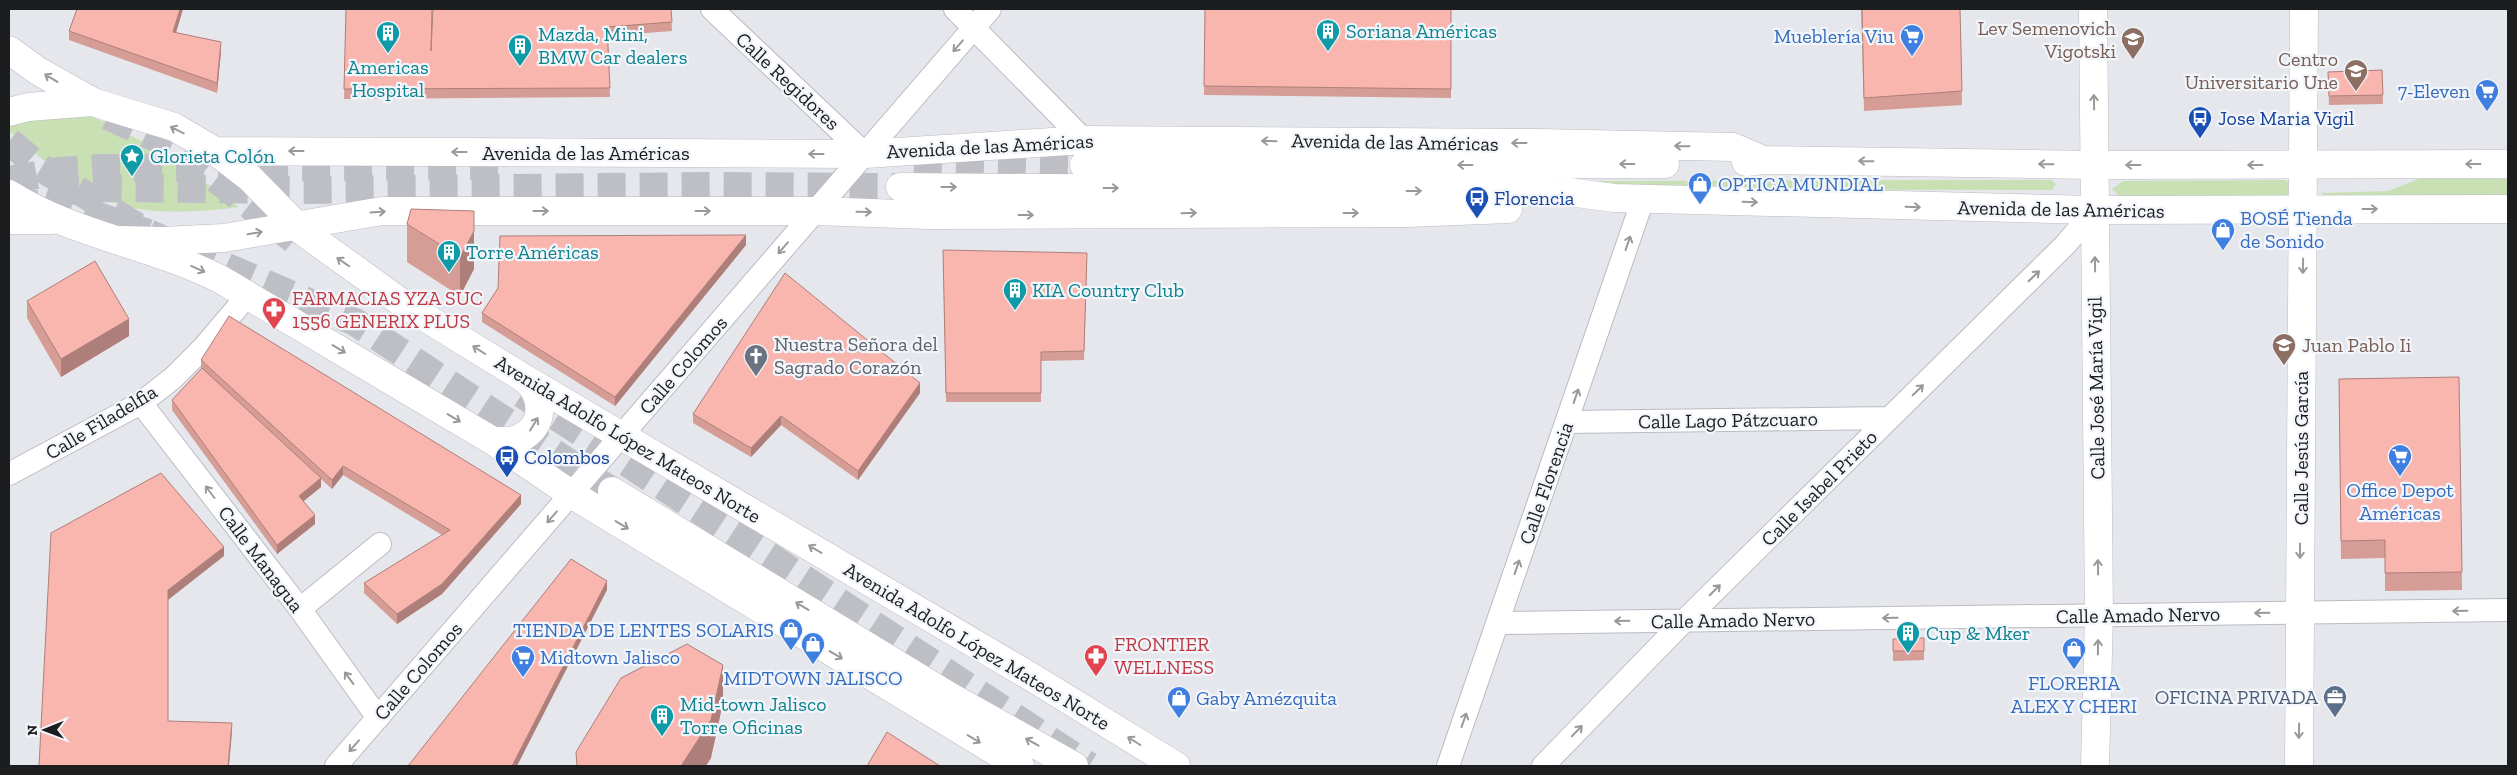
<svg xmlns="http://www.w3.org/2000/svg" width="2517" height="775" viewBox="0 0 2517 775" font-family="'Zilla Slab',serif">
	<rect width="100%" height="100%" fill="#e5e7ed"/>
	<path fill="#c9dfb4" d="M 61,113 L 91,116 L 164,152 L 239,207 C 204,212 146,216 113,202 C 74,185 40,159 9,131 L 9,121 Z
		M 2421,178 L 2508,179 L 2508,200 L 2325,198 L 2322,193 L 2388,191 Z
		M 2051,180 L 2056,184 L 2052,190 L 1592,189 L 1589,186 L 1592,181 Z
		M 2286,180 L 2293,189 L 2287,198 L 2122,199 L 2112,189 L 2123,181 Z"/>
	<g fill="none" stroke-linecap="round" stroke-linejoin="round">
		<path stroke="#bdbfc4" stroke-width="28" stroke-dasharray="28 14" stroke-linecap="butt" d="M 914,161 L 1084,165
			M 9,180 L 59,171 L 103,168 L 504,166
			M 10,196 L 105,188 L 303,190 L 711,186 L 900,187
			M 45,198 L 148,233"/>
		<path stroke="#bdbfc4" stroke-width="28" stroke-dasharray="28 14" stroke-linecap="butt" d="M 108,116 L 175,147 L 294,240
			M 9,141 L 38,166 L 148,233 L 355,322 L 612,491
			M 522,394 L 1089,766"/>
		<g stroke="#babcc2" stroke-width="24">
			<path id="minor" d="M 712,9 L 865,154
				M 955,9 L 1084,140
				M 141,403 L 300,609 L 378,718
				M 1567,422 L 1889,418
				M 9,474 L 141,403 L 173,378 L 203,348 L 248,295
				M 300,609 L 380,544
				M 1498,623 L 2508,610
				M 336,766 L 990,9
				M 1448,766 L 1643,199
				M 1543,766 L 1685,620 L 2065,245 L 2095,210"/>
		</g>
		<g stroke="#babcc2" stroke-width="29">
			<path id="tertiary" d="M 2093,9 L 2099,615 L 2095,766
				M 2299,766 L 2304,9"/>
		</g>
		<g stroke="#babcc2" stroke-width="29">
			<path id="secondary" d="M 9,50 L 38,71 L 93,102 L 174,127 L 215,151 L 250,178 L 302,231 L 402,303 L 525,379 L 1033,678 L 1176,766
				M 9,112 L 28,107 L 92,102
				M 215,151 L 865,154 L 1084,140 L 1539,143 L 1733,147 L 1763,160
				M 1746,162 L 1763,160 L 2094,165 L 2508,164
				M 1084,165 L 1665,164
				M 900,187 L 1569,192 L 1614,198 L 2095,210 L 2508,209
				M 9,194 C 73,235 152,245 220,279 L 493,441 L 571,494 L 1020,766
				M 9,220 L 52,220
				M 119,240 L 163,241 L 224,238 L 382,211 L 815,211 L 929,215 L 1407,213 L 1508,209
				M 493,441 C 502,441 512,442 520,438 C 546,426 544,395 525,379"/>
		</g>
		<g stroke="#babcc2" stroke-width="29">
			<path id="primary" d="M 612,491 L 949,696 L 1074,766
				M 1165,760 L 1172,766"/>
		</g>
		<use href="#minor" stroke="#fff" stroke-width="22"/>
		<use href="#tertiary" stroke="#fff" stroke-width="28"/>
		<use href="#secondary" stroke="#fff" stroke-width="28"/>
		<use href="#primary" stroke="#fff" stroke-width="28"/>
	</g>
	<path fill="#d59d96" d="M 77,9 L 183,9 L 176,33 L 221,51 L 217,93 L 69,40 L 69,31 Z
		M 346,9 L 431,43 L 671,9 L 672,31 L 608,36 L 610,97 L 344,99 Z
		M 1205,9 L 1451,9 L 1451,98 L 1204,95 Z
		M 1861,9 L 1960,9 L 1962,105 L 1864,111 Z
		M 2382,70 L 2383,104 L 2329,105 L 2328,72 Z
		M 411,209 L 474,269 L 460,296 L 407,262 L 407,224 Z
		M 746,245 L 615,406 L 482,322 L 482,313 Z
		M 943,250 L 1087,262 L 1084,360 L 1041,361 L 1041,402 L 946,402 Z
		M 27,301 L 129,336 L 61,377 L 27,318 Z
		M 201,360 L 521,504 L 442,594 L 397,624 L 364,593 L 364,583 L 442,535 L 343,475 L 332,489 L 321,479 L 321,487 L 303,501 L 315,524 L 277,554 L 172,410 L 172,400 L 201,369 Z
		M 2459,377 L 2462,590 L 2385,591 L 2385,558 L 2341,559 L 2339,379 Z
		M 920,393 L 858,480 L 781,425 L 751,457 L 693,423 L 693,414 Z
		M 1924,638 L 1924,660 L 1893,661 L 1893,639 Z"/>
	<path fill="#ae7f7a" d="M 180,9 L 183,9 L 173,42 L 173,32 Z
		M 221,42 L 221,51 L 217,93 L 217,83 Z
		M 474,231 L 474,269 L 460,296 L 460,257 Z
		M 746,235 L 746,245 L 615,406 L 615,397 Z
		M 129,319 L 129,336 L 61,377 L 61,359 Z
		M 920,383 L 920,393 L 858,480 L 858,471 Z
		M 781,416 L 781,425 L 751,457 L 751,448 Z
		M 343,466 L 343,475 L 332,489 L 332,480 Z
		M 321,478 L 321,487 L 299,505 L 299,496 Z
		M 521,495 L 521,504 L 442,594 L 397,624 L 397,614 Z
		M 315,515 L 315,524 L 277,554 L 277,545 Z
		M 224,547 L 224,556 L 168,600 L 168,590 Z
		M 607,581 L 607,590 L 517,766 L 512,766 Z
		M 723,665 L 723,703 L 711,758 L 706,766 L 681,766 Z
		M 232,723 L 232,732 L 229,766 L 228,766 Z"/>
	<path fill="#f8b6af" stroke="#ae7f7a" d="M 77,9 L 180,9 L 173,32 L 221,42 L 217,83 L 69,31 Z
		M 346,9 L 432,9 L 431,51 L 433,9 L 671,9 L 672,22 L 607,27 L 610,88 L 344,89 Z
		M 1205,9 L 1451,9 L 1451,89 L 1204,86 Z
		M 1862,9 L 1960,9 L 1962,91 L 1864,98 Z
		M 2382,70 L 2383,95 L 2329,96 L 2328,72 Z
		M 411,209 L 474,211 L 474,231 L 460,257 L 407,224 Z
		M 746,235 L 615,397 L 482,313 L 498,288 L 500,236 Z
		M 943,250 L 1087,253 L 1084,351 L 1041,352 L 1041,393 L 946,393 Z
		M 95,261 L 129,319 L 61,359 L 27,301 Z
		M 785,273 L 920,383 L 858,471 L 781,416 L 751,448 L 693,414 Z
		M 229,316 L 521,495 L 442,584 L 397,614 L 364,583 L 450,530 L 343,466 L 332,480 L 201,360 Z
		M 202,368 L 321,478 L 299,496 L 315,515 L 277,545 L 172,400 Z
		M 2459,377 L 2462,572 L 2385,573 L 2385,540 L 2341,541 L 2339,379 Z
		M 161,473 L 224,547 L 168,590 L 168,721 L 232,723 L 228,766 L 39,766 L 51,533 Z
		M 571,559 L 607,581 L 512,766 L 408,766 Z
		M 1924,638 L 1924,651 L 1893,651 L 1893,639 Z
		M 687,644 L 723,665 L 711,720 L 681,766 L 577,766 L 576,752 L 621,678 Z
		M 887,732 L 940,766 L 867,766 Z"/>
	<defs><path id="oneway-shaft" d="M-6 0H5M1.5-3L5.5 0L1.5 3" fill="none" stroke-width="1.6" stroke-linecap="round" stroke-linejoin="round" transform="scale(1.25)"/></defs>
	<g stroke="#99999a">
		<use href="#oneway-shaft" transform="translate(958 46) rotate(131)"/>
		<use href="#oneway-shaft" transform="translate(51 78) rotate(-149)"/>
		<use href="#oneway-shaft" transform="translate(2094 102) rotate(-91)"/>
		<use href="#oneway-shaft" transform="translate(177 130) rotate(-153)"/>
		<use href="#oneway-shaft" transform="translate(1269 141) rotate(-179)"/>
		<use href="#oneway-shaft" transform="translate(1519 143) rotate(-180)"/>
		<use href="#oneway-shaft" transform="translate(1682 146) rotate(-179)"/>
		<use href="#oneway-shaft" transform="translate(296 151) rotate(180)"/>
		<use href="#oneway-shaft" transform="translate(459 152) rotate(-180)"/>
		<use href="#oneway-shaft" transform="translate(816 154) rotate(180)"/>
		<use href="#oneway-shaft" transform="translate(1866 161) rotate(-179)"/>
		<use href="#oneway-shaft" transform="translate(1627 164) rotate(180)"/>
		<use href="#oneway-shaft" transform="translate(2046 164) rotate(-179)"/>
		<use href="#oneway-shaft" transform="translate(2473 164) rotate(180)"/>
		<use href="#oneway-shaft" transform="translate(1465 165) rotate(180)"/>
		<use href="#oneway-shaft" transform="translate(2133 165) rotate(-180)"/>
		<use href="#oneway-shaft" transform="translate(2255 165) rotate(180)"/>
		<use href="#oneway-shaft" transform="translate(949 187)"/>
		<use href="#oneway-shaft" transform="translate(1111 188)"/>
		<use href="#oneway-shaft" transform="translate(1414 191)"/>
		<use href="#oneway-shaft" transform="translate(1750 202) rotate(2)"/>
		<use href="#oneway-shaft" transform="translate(1913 207) rotate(2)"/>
		<use href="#oneway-shaft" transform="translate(2370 209)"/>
		<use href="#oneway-shaft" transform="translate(541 211)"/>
		<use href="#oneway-shaft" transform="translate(703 211)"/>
		<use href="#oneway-shaft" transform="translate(378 212) rotate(-4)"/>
		<use href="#oneway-shaft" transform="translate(864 212) rotate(1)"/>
		<use href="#oneway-shaft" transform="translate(1189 213) rotate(-2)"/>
		<use href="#oneway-shaft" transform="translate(1351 213)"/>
		<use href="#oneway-shaft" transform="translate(1026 215)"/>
		<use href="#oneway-shaft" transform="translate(255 233) rotate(-10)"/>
		<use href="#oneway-shaft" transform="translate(1628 243) rotate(-71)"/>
		<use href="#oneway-shaft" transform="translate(783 248) rotate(131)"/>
		<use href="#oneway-shaft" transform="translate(343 262) rotate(-145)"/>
		<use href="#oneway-shaft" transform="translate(2095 264) rotate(-91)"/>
		<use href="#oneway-shaft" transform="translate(2303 266) rotate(91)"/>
		<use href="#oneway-shaft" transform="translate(198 269) rotate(24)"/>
		<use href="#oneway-shaft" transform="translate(2034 276) rotate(-44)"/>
		<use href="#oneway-shaft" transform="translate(339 349) rotate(31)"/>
		<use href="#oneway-shaft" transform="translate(479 350) rotate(-148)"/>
		<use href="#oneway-shaft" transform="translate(1918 390) rotate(-44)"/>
		<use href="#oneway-shaft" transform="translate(1576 396) rotate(-71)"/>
		<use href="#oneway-shaft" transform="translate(454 418) rotate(31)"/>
		<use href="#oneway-shaft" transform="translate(534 424) rotate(-59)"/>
		<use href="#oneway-shaft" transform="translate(210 492) rotate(-127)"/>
		<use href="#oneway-shaft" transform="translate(552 517) rotate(131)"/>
		<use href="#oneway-shaft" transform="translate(622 525) rotate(31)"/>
		<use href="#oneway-shaft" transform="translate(815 549) rotate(-149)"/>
		<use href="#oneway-shaft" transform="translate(2300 551) rotate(90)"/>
		<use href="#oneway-shaft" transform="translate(1517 567) rotate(-71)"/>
		<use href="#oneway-shaft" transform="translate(2098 567) rotate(-91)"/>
		<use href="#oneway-shaft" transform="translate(1715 590) rotate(-45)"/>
		<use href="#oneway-shaft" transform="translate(802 606) rotate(-149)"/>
		<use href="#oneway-shaft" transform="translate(2460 611) rotate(179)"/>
		<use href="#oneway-shaft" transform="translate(2262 613) rotate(179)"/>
		<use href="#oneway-shaft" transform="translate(1890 618) rotate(179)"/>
		<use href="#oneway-shaft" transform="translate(1622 621) rotate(179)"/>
		<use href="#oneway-shaft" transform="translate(2098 647) rotate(-89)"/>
		<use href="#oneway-shaft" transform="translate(836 655) rotate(31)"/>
		<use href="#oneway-shaft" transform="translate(349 678) rotate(-126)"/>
		<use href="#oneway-shaft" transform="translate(1464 720) rotate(-71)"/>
		<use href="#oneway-shaft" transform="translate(1577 731) rotate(-46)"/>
		<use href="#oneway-shaft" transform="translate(2299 731) rotate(91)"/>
		<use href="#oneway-shaft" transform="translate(974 739) rotate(31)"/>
		<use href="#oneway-shaft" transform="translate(1134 741) rotate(-148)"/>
		<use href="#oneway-shaft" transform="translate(1032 742) rotate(-151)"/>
		<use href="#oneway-shaft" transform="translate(354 746) rotate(131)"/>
	</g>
	<defs>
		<g id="building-pin" transform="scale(1.25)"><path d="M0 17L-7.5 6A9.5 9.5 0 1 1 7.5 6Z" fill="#0f9aa8" stroke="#f2f5fa"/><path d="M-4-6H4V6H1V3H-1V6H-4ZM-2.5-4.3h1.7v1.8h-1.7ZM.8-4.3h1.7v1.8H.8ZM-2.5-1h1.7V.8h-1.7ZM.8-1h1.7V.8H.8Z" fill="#fff"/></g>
		<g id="supermarket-pin" transform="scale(1.25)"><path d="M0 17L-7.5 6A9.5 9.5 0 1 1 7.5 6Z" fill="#3f7fe0" stroke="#f2f5fa"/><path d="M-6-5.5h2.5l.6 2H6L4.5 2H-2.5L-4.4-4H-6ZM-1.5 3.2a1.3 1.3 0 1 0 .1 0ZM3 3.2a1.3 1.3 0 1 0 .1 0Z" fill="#fff"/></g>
		<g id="school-pin" transform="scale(1.25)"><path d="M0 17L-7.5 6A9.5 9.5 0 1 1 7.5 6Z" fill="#8d6e63" stroke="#f2f5fa"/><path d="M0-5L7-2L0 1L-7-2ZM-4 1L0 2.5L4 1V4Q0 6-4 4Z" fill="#fff"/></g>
		<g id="university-pin" transform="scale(1.25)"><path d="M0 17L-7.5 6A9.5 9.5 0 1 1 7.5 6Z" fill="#8d6e63" stroke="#f2f5fa"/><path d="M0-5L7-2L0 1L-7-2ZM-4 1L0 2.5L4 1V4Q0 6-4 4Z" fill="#fff"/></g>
		<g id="bus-pin" transform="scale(1.25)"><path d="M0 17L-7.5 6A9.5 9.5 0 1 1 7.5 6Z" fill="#1a4fb4" stroke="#f2f5fa"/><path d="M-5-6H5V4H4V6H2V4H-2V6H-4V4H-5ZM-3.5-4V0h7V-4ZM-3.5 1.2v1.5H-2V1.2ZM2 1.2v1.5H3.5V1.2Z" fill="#fff"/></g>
		<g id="sight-pin" transform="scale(1.25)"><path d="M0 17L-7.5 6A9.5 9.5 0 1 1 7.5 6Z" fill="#0f9aa8" stroke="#f2f5fa"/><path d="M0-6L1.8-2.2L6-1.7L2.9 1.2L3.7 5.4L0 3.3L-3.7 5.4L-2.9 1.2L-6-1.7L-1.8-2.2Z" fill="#fff"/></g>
		<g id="shop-pin" transform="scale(1.25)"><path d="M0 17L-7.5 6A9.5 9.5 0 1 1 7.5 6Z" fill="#3f7fe0" stroke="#f2f5fa"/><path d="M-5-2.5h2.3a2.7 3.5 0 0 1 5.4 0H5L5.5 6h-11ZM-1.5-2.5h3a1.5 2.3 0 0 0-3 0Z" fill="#fff"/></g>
		<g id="pharmacy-pin" transform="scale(1.25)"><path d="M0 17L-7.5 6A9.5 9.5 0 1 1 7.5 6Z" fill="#e0444e" stroke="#f2f5fa"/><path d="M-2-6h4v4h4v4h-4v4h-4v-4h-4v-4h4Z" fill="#fff"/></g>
		<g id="church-pin" transform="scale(1.25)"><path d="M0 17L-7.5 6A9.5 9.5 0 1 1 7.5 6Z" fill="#6b7280" stroke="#f2f5fa"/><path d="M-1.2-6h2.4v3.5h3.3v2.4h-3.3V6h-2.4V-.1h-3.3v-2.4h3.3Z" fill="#fff"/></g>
		<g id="office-pin" transform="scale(1.25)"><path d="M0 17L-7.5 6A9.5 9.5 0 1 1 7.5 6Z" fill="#5c6f8a" stroke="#f2f5fa"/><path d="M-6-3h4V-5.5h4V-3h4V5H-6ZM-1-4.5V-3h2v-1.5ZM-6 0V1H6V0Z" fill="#fff"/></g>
	</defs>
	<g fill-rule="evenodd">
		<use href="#building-pin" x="1328" y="31"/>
		<use href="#building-pin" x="388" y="33"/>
		<use href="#supermarket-pin" x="1912" y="36"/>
		<use href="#school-pin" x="2133" y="39"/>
		<use href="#building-pin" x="520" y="46"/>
		<use href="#university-pin" x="2356" y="71"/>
		<use href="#supermarket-pin" x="2487" y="91"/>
		<use href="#bus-pin" x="2200" y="118"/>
		<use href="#sight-pin" x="132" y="156"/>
		<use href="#shop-pin" x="1700" y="184"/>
		<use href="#bus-pin" x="1477" y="198"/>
		<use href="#shop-pin" x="2223" y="230"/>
		<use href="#building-pin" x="449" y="252"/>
		<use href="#building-pin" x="1015" y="290"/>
		<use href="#pharmacy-pin" x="274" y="309"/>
		<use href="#school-pin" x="2284" y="345"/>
		<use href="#church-pin" x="756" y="356"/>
		<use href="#supermarket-pin" x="2400" y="456"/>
		<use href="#bus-pin" x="507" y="457"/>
		<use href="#shop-pin" x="791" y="630"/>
		<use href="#building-pin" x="1908" y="633"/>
		<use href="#shop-pin" x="813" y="644"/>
		<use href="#shop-pin" x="2074" y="649"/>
		<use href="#pharmacy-pin" x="1096" y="656"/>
		<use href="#supermarket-pin" x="523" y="657"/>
		<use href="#office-pin" x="2335" y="697"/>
		<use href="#shop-pin" x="1179" y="698"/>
		<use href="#building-pin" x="662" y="716"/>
	</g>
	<g text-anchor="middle" stroke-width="4.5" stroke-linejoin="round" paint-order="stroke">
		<g font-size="20" fill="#785e54" stroke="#f2f5fa" text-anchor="end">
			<text x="2116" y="35">Lev Semenovich<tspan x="2116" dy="23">Vigotski</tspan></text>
			<text x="2338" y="66">Centro<tspan x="2338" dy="23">Universitario Une</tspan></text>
			<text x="2302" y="352" text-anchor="start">Juan Pablo Ii</text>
		</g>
		<g font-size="20" fill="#0d838f" stroke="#f2f5fa" text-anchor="start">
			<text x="1346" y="38">Soriana Américas</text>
			<text x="538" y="41">Mazda, Mini,<tspan x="538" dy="23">BMW Car dealers</tspan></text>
			<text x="388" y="74" text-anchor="middle">Americas<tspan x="388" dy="23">Hospital</tspan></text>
			<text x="150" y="163">Glorieta Colón</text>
			<text x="466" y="259">Torre Américas</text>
			<text x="1032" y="297">KIA Country Club</text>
			<text x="1926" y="640">Cup &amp; Mker</text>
			<text x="680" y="711">Mid-town Jalisco<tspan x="680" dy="23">Torre Oficinas</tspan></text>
		</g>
		<g font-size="20" fill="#366cbe" stroke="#f2f5fa" text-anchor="start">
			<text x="1894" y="43" text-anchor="end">Mueblería Viu</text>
			<text x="2470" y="98" text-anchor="end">7-Eleven</text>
			<text x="1718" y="191">OPTICA MUNDIAL</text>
			<text x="2240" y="225">BOSÉ Tienda<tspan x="2240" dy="23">de Sonido</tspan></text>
			<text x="2400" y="497" text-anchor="middle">Office Depot<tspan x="2400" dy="23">Américas</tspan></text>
			<text x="774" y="637" text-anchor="end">TIENDA DE LENTES SOLARIS</text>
			<text x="540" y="664">Midtown Jalisco</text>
			<text x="813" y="685" text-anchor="middle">MIDTOWN JALISCO</text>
			<text x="2074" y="690" text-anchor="middle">FLORERIA<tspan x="2074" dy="23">ALEX Y CHERI</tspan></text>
			<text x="1196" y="705">Gaby Amézquita</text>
		</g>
		<g font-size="20" fill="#1c1d1f" stroke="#f2f5fa">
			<text transform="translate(788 81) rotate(43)" y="7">Calle Regidores</text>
			<text transform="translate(1395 142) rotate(1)" y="7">Avenida de las Américas</text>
			<text transform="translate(990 146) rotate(-3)" y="7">Avenida de las Américas</text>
			<text x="586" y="160">Avenida de las Américas</text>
			<text transform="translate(2061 209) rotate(1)" y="7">Avenida de las Américas</text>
			<text transform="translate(683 365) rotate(-49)" y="7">Calle Colomos</text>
			<text transform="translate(2096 388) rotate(-91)" y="7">Calle José María Vigil</text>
			<text transform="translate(1728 420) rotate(-1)" y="7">Calle Lago Pátzcuaro</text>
			<text transform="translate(101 422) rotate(-31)" y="7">Calle Filadelfia</text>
			<text transform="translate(628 439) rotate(31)" y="7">Avenida Adolfo López Mateos Norte</text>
			<text transform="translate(2301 448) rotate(-90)" y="7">Calle Jesús García</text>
			<text transform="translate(1546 483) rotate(-71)" y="7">Calle Florencia</text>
			<text transform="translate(1819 488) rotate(-45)" y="7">Calle Isabel Prieto</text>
			<text transform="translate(261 559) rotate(53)" y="7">Calle Managua</text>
			<text transform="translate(2138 615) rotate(-1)" y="7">Calle Amado Nervo</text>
			<text transform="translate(1733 620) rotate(-1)" y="7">Calle Amado Nervo</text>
			<text transform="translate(977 646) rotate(31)" y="7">Avenida Adolfo López Mateos Norte</text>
			<text transform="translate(418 671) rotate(-49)" y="7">Calle Colomos</text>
		</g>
		<g font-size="20" fill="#164399" stroke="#f2f5fa" text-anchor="start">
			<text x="2218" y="125">Jose Maria Vigil</text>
			<text x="1494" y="205">Florencia</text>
			<text x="524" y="464">Colombos</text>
		</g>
		<g font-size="20" fill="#be3a42" stroke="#f2f5fa" text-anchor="start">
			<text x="292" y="305">FARMACIAS YZA SUC<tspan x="292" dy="23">1556 GENERIX PLUS</tspan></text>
			<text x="1114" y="651">FRONTIER<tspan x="1114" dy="23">WELLNESS</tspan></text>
		</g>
		<g font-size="20" fill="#5b616d" stroke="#f2f5fa" text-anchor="start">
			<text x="774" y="351">Nuestra Señora del<tspan x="774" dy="23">Sagrado Corazón</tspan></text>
		</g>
		<g font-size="20" fill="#4e5e75" stroke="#f2f5fa" text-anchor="end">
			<text x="2318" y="704">OFICINA PRIVADA</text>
		</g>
	</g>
	<rect width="2517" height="775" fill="none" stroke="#1c1d1f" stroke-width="20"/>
	<g transform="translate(45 730) rotate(269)" stroke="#f2f5fa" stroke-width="4" paint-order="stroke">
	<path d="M0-4L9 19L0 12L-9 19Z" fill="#1c1d1f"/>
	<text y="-8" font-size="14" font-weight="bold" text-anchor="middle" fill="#1c1d1f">N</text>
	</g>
</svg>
